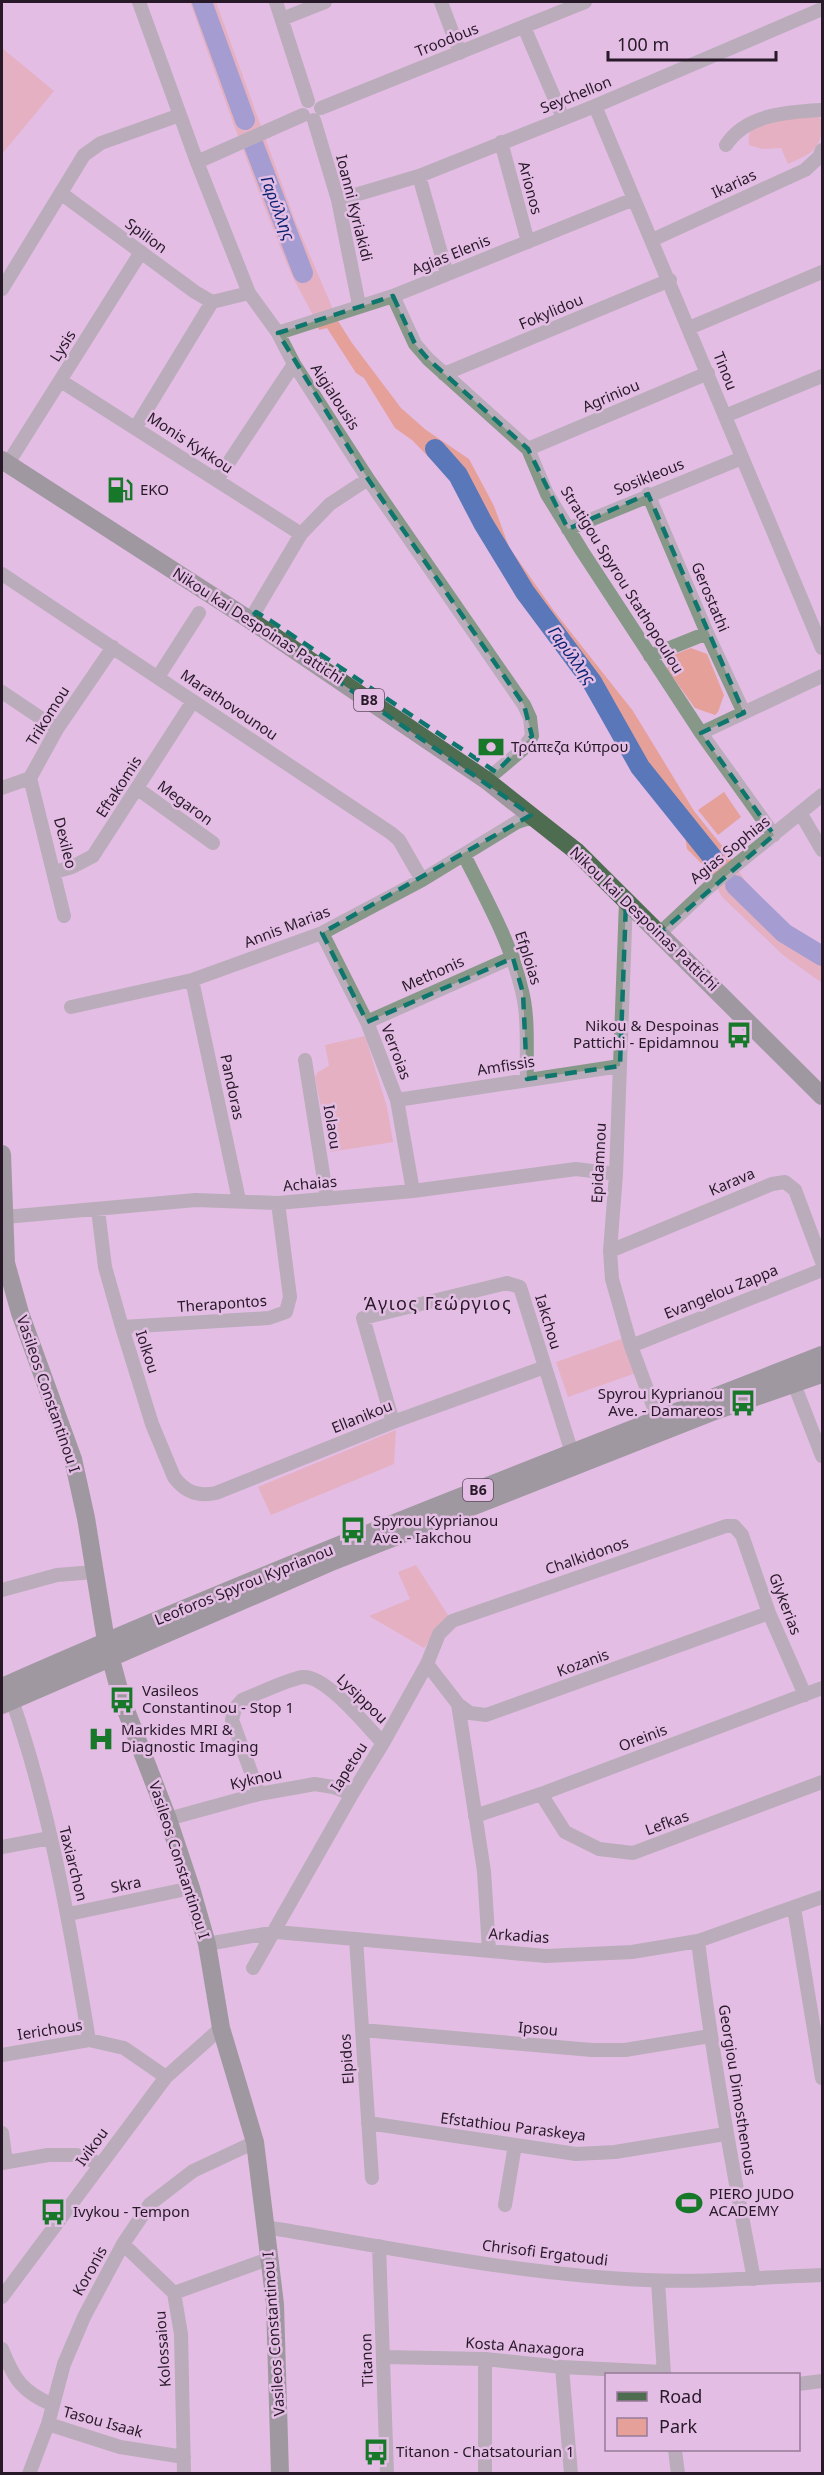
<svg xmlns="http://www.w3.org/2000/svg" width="824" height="2475" viewBox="0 0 824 2475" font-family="'Noto Sans',sans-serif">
	<rect width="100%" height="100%" fill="#e3bde4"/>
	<path fill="#e5a099" d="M 190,2 L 216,2 L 296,223 L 338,321 L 352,343 L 401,408 L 426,430 L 469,459 L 494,506 L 509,547 L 554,611 L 633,711 L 694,811 L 727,852 L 744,879 L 788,928 L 822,949 L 822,983 L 783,955 L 722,897 L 707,869 L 687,849 L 685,836 L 609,729 L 578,677 L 531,610 L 481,532 L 477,518 L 452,481 L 412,440 L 395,428 L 364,378 L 356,373 L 327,328 L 319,330 C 311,307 296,287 287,264 C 252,177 221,90 190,2 Z
		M 2,48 L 54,91 L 2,154 Z
		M 817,115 L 822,121 C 822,150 812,153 788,164 L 781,148 L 762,149 L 749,145 C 749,142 748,138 749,135 C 754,117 801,117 817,115 Z
		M 691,648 L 707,654 L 724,695 L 718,712 L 715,715 L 695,708 L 667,669 L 673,655 Z
		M 724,792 L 741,817 L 718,835 L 698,810 Z
		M 365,1036 L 387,1107 L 393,1142 L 330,1152 L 315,1077 L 318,1072 L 329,1066 L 325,1045 Z
		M 624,1338 L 636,1373 L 568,1397 L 556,1362 Z
		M 396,1430 L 394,1464 L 271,1515 L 258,1487 Z
		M 416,1565 L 448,1615 L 424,1648 L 369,1616 L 410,1599 L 398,1572 Z"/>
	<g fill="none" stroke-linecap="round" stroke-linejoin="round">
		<path stroke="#5a77ba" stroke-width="20" d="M 202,2 L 245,120
			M 253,143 L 303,273
			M 435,449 L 458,475 L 483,523 L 525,592 L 592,682 L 640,767 L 713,858
			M 735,885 L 784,933 L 822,956"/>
		<path stroke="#879888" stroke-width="14" d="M 139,2 L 197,162 L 249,293 L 278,333 L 294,364 L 368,479 L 524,705 L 530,718 L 532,736 L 522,750 L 496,772
			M 276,2 L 308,101
			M 441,2 L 460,53
			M 282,19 L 325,2
			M 524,27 L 563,118
			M 595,106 L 822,648
			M 321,108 L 585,2
			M 314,120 L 338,200 L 359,305
			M 501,142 L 528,242
			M 726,145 C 746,114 788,112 822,110
			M 197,162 L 303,115
			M 419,176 L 447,274
			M 62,194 L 195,292 L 212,302
			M 338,200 L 419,176 L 595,106 L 822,9
			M 652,240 L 805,170 L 819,157 L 822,150
			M 2,289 L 84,155 L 101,143 L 180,115
			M 393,296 L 415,344 L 428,359 L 528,449 L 547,494 L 582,551 L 701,733 L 774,835
			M 689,328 L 822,272
			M 278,333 L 393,296 L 634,199
			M 444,374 L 670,280
			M 61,381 L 301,534
			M 725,416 L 822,376
			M 136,427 L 212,302 L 249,293
			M 528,449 L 708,373
			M 12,457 L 141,252
			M 217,480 L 294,364
			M 648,494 L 707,633 L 744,713
			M 568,529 L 742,458
			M 2,574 L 391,833 L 399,840 L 422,880
			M 250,620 L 301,534 L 330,504 L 368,479
			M 650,656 L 707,633
			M 158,677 L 199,613
			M 2,692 L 57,729
			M 701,733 L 822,676
			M 30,778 L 64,916
			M 2,788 L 30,778 L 57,729 L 113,647
			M 138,789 L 213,843
			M 801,814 L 822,850
			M 464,855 C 486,899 511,943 522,991 C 529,1019 526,1050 527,1079
			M 55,872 L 72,867 L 93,856 L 193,701
			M 626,901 L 616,1174 L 610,1251 L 612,1279 L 631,1346 L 658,1419
			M 322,933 L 367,1022 L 397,1100 L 413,1191
			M 660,933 L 709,887 L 822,795
			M 192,980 L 239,1200
			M 71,1007 L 192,980 L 322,933 L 422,880 L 517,822 L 526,819 L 536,819
			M 367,1022 L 513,957
			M 305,1060 L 327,1199
			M 397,1100 L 620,1066
			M 98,1210 L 105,1267 L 122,1327 L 152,1424 L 174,1477 C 185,1492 198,1497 216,1493 L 393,1422 L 545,1367
			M 5,1217 L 196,1200 L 278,1203 L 413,1191 L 576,1169 L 616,1174
			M 610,1251 L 772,1184 L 785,1182 L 795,1190 L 822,1262
			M 122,1327 L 269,1318 L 286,1312 L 290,1297 L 278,1203
			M 631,1346 L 822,1270
			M 794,1384 L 822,1456
			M 393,1422 L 363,1318 L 507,1283 L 520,1287 L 572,1453
			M 2,1590 L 57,1575 L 94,1572
			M 427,1664 L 458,1704 L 470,1713 L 486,1715 L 769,1613
			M 12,1700 C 50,1810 70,1925 89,2040
			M 458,1704 L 484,1871 L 489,1950
			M 259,1794 L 232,1720 L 235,1708 L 242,1700 C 258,1694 288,1679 303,1677 C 326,1675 367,1727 383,1743
			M 541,1794 L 565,1832 L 599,1849 L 633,1853 L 822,1782
			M 475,1816 L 541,1794 L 822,1688
			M 168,1819 L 259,1794 L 315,1784 L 333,1787 L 352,1794
			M 2,1847 L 50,1838
			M 794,1908 L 822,2078
			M 69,1914 L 191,1888
			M 356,1939 L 372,2178
			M 698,1941 C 712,2055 732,2167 754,2279
			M 207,1944 L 276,1932 L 546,1956 L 632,1952 L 698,1941 L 822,1897
			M 253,1968 L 352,1794 L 383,1743 L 427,1664 L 439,1634 L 452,1621 L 726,1526 L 734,1526 L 742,1535 L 769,1613 L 805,1695
			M 362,2030 L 592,2050 L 625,2050 L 710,2036
			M 2,2055 L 89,2040 L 124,2048 L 166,2077
			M 368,2123 L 576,2154 L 615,2152 L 725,2134
			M 2,2133 L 6,2162
			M 2,2163 L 48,2155 L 77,2155 L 101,2164
			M 505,2205 L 515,2145
			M 266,2227 C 392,2248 517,2274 645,2280 C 704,2283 763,2277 822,2275
			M 123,2244 L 174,2293 L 181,2334 L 184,2474
			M 379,2246 L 387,2474
			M 658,2281 L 664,2374
			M 174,2293 L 271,2258
			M 2,2297 L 166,2077 L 221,2028
			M 2,2349 C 14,2379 22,2392 53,2405
			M 384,2357 L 485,2359 L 562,2367 L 663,2372
			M 562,2367 L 571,2474
			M 798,2384 L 822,2381
			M 48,2424 L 120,2447 L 184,2457
			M 675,2450 L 678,2474
			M 29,2474 L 48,2424 L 64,2364 L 84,2317 L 123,2244 L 150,2204 L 193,2171 L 255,2142
			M 485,2474 L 485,2359"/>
		<path stroke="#4e6c4f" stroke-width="18" d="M 2,460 L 250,620 L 486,780 L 576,851 L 822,1096
			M 2,1154 L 6,1263 L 20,1313 L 73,1459 L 86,1518 L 106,1641 L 122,1700 L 168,1819 L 191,1888 L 207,1944 L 221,2028 L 255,2142 L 275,2304 L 280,2474
			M 2,1687 C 272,1568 548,1462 822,1355
			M 2,1705 L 329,1563 L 715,1411 L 822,1374"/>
	</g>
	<path d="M0 0H824V2475H0ZM 393,296 L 415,344 L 428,359 L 528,449 L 568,529 L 648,494 L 744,713 L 701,733 L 774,835 L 660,933 L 626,902 L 620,1066 L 527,1079 L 523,993 L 513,958 L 367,1022 L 322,933 L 531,815 L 250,620 L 256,612 L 271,621 L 496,772 L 532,736 L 524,705 L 368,479 L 278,333 Z" fill="#e3bde4" fill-opacity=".55" fill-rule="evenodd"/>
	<path fill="none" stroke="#0f766e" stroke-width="4.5" stroke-dasharray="12 8" stroke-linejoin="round" d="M 393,296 L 415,344 L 428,359 L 528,449 L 568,529 L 648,494 L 744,713 L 701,733 L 774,835 L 660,933 L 626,902 L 620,1066 L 527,1079 L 523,993 L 513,958 L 367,1022 L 322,933 L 531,815 L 250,620 L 256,612 L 271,621 L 496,772 L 532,736 L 524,705 L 368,479 L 278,333 Z"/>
	<defs>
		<g id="fuel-bare" transform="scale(2.07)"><path d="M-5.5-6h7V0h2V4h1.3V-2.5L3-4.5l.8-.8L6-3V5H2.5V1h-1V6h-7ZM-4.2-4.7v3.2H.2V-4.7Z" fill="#177829" stroke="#e3bde4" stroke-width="2.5" paint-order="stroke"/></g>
		<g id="bank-bare" transform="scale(2.07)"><path d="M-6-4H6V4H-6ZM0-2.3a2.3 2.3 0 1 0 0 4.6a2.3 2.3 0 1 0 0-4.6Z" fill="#177829" stroke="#e3bde4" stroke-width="2.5" paint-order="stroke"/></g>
		<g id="bus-bare" transform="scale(2.07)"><path d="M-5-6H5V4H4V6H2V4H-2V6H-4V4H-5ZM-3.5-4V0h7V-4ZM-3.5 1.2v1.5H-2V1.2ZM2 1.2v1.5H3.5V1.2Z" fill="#177829" stroke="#e3bde4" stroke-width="2.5" paint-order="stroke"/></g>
		<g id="hospital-bare" transform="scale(2.07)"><path d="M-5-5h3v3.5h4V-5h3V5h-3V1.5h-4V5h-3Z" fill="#177829" stroke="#e3bde4" stroke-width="2.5" paint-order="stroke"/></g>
		<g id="stadium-bare" transform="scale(2.07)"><path d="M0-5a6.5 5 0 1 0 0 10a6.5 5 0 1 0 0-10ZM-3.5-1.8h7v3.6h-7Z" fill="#177829" stroke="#e3bde4" stroke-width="2.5" paint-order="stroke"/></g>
	</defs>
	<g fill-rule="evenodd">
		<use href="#fuel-bare" x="120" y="490"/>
		<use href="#bank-bare" x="491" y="747"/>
		<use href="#bus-bare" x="739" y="1035"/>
		<use href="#bus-bare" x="743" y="1403"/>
		<use href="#bus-bare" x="353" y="1530"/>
		<use href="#bus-bare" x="122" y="1700"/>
		<use href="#hospital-bare" x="101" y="1739"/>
		<use href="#stadium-bare" x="689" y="2203"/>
		<use href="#bus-bare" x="53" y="2212"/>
		<use href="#bus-bare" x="376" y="2452"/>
	</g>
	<g text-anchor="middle" stroke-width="5" stroke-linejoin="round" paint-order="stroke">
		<g fill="#e3bde4" stroke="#5f4a60" stroke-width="1.5">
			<rect x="354" y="689" width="30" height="22" rx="4.5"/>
			<rect x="463" y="1479" width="30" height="22" rx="4.5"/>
		</g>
		<g font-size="14" font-weight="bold" fill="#271928">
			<text x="369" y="705">B8</text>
			<text x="478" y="1495">B6</text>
		</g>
		<g font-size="15" fill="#271928" stroke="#e3bde4">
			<text transform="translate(447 40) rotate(-22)" y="5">Troodous</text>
			<text transform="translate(576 95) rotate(-22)" y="5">Seychellon</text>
			<text transform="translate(734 184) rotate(-25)" y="5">Ikarias</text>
			<text transform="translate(530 188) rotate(75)" y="5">Arionos</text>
			<text transform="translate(354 208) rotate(76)" y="5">Ioanni Kyriakidi</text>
			<text transform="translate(146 236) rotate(36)" y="5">Spilion</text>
			<text transform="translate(451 255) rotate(-22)" y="5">Agias Elenis</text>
			<text transform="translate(551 312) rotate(-23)" y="5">Fokylidou</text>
			<text transform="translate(63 346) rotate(-58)" y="5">Lysis</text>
			<text transform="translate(725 371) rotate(68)" y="5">Tinou</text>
			<text transform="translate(611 396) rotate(-23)" y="5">Agriniou</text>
			<text transform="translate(335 397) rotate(57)" y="5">Aigialousis</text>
			<text transform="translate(190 443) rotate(33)" y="5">Monis Kykkou</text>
			<text transform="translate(649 477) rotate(-22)" y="5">Sosikleous</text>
			<text transform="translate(622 580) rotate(58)" y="5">Stratigou Spyrou Stathopoulou</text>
			<text transform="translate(710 597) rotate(67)" y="5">Gerostathi</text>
			<text transform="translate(258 626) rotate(33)" y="5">Nikou kai Despoinas Pattichi</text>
			<text transform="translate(229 705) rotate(34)" y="5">Marathovounou</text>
			<text transform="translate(48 716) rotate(-58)" y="5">Trikomou</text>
			<text transform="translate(119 787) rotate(-57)" y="5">Eftakomis</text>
			<text transform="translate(185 803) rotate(36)" y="5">Megaron</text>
			<text transform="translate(65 843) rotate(76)" y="5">Dexileo</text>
			<text transform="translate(730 850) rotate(-39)" y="5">Agias Sophias</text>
			<text transform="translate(644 919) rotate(44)" y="5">Nikou kai Despoinas Pattichi</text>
			<text transform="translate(287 927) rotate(-21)" y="5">Annis Marias</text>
			<text transform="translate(528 958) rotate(72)" y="5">Efploias</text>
			<text transform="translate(433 974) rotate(-24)" y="5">Methonis</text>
			<text transform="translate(396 1052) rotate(69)" y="5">Verroias</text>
			<text transform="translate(506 1066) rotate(-9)" y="5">Amfissis</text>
			<text transform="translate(232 1087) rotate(78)" y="5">Pandoras</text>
			<text transform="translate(332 1127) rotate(81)" y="5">Iolaou</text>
			<text transform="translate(599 1163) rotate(-87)" y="5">Epidamnou</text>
			<text transform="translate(732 1182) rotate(-23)" y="5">Karava</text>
			<text transform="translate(310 1184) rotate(-5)" y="5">Achaias</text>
			<text transform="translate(721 1292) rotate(-22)" y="5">Evangelou Zappa</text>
			<text transform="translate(222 1304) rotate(-4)" y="5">Therapontos</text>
			<text transform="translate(548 1322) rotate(73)" y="5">Iakchou</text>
			<text transform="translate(147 1352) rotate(72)" y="5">Iolkou</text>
			<text transform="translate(48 1394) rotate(71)" y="5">Vasileos Constantinou I</text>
			<text transform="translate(362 1417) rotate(-22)" y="5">Ellanikou</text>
			<text transform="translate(587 1556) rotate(-19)" y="5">Chalkidonos</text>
			<text transform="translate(244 1585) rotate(-22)" y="5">Leoforos Spyrou Kyprianou</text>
			<text transform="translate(785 1604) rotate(69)" y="5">Glykerias</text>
			<text transform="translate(583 1663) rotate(-20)" y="5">Kozanis</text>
			<text transform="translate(362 1699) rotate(44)" y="5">Lysippou</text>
			<text transform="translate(643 1738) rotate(-21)" y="5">Oreinis</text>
			<text transform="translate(349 1767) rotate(-58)" y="5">Iapetou</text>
			<text transform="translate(256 1779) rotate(-13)" y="5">Kyknou</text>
			<text transform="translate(667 1823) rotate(-20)" y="5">Lefkas</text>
			<text transform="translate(179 1860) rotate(72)" y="5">Vasileos Constantinou I</text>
			<text transform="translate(73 1864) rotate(76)" y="5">Taxiarchon</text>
			<text transform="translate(126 1885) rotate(-12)" y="5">Skra</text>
			<text transform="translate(519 1936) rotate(4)" y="5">Arkadias</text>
			<text transform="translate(538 2029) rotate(5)" y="5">Ipsou</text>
			<text transform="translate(50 2030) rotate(-9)" y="5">Ierichous</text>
			<text transform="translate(347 2059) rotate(-94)" y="5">Elpidos</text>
			<text transform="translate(737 2090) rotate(81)" y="5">Georgiou Dimosthenous</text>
			<text transform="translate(513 2127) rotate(7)" y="5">Efstathiou Paraskeya</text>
			<text transform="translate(92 2147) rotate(-54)" y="5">Ivikou</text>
			<text transform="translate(545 2253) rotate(7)" y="5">Chrisofi Ergatoudi</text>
			<text transform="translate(90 2271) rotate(-61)" y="5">Koronis</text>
			<text transform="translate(274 2334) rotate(-94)" y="5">Vasileos Constantinou I</text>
			<text transform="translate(525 2347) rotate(4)" y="5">Kosta Anaxagora</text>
			<text transform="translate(163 2349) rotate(-94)" y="5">Kolossaiou</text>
			<text transform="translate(367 2360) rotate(-92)" y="5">Titanon</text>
			<text transform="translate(103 2422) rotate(15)" y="5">Tasou Isaak</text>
		</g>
		<g font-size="15" fill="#271928" stroke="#e3bde4" text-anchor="start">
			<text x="140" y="495">EKO</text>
			<text x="511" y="752">Τράπεζα Κύπρου</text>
			<text x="719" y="1031" text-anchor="end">Nikou &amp; Despoinas<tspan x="719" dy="17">Pattichi - Epidamnou</tspan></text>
			<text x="723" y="1399" text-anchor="end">Spyrou Kyprianou<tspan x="723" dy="17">Ave. - Damareos</tspan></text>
			<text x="373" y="1526">Spyrou Kyprianou<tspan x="373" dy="17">Ave. - Iakchou</tspan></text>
			<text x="142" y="1696">Vasileos<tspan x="142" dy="17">Constantinou - Stop 1</tspan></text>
			<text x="121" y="1735">Markides MRI &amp;<tspan x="121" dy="17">Diagnostic Imaging</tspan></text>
			<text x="709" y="2199">PIERO JUDO<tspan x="709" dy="17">ACADEMY</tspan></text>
			<text x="73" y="2217">Ivykou - Tempon</text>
			<text x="396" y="2457">Titanon - Chatsatourian 1</text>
		</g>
		<g font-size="16" font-style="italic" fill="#0b2272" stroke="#e3bde4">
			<text transform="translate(278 208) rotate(69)" y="6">Γαρύλλης</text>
			<text transform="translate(572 655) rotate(54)" y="6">Γαρύλλης</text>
		</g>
		<g font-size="18" letter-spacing="1.5" fill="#271928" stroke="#e3bde4">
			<text x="438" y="1310">Άγιος Γεώργιος</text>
		</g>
	</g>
	<rect width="824" height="2475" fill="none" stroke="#271928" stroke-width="6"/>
	<rect x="605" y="2373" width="195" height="78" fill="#e3bde4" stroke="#987b99" stroke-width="1.5"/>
	<rect x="617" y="2392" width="30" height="9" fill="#4e6c4f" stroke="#987b99" stroke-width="1.5"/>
	<text x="659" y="2403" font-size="18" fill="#271928">Road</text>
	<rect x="617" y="2418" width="30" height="18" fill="#e5a099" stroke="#987b99" stroke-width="1.5"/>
	<text x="659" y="2433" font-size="18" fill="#271928">Park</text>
	<path d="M608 51v9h168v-9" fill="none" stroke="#271928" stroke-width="3"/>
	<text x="617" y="51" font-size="18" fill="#271928" stroke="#e3bde4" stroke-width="4.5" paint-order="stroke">100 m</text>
</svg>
